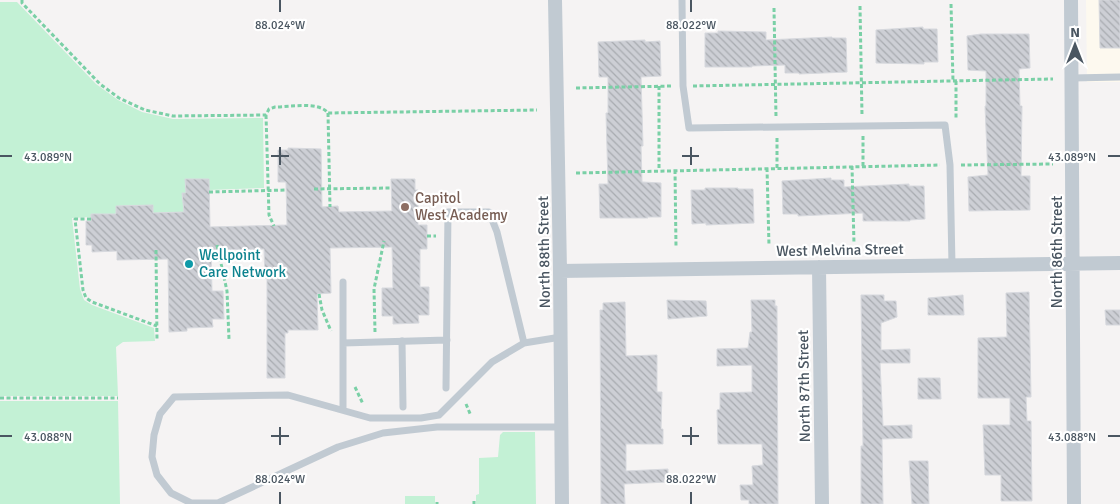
<svg xmlns="http://www.w3.org/2000/svg" width="1120" height="504" viewBox="0 0 1120 504" font-family="Signika,sans-serif">
	<defs>
		<pattern id="building-back-hatch" width="6" height="6" patternUnits="userSpaceOnUse" patternTransform="scale(1.25)"><rect width="6" height="6" fill="#cdcfd5"/><path d="M-1 5l2 2M0 0l6 6M5-1l2 2" fill="none" stroke="#a8abb0"/></pattern>
	</defs>
	<rect width="100%" height="100%" fill="#f5f3f3"/>
	<path fill="#fdf9ef" d="M 1086,0 L 1120,0 L 1120,82 L 1087,82 Z"/>
	<path fill="#c3f1d5" d="M 0,2 L 17,2 L 96,84 L 118,100 L 142,112 L 173,119 L 263,118 L 264,188 L 209,190 L 209,179 L 186,179 L 186,193 L 182,193 L 184,212 L 153,213 L 153,205 L 116,206 L 116,215 L 91,214 L 91,217 L 72,218 L 80,289 L 84,300 L 92,305 L 154,328 L 155,341 L 123,342 L 116,347 L 118,396 L 0,396 Z
		M 0,401 L 118,401 L 120,504 L 0,504 Z
		M 503,432 L 535,432 L 536,504 L 476,504 L 476,495 L 479,494 L 479,458 L 498,457 L 500,435 Z
		M 405,496 L 435,496 L 435,504 L 405,504 Z"/>
	<path fill="url(#building-back-hatch)" stroke="#d7d9de" d="M 1099,0 L 1120,0 L 1120,48 L 1100,48 Z
		M 923,27 L 923,29 L 937,29 L 938,62 L 924,62 L 924,64 L 876,63 L 876,30 Z
		M 718,31 L 766,32 L 766,40 L 832,37 L 832,38 L 846,38 L 847,72 L 799,74 L 799,73 L 785,73 L 785,65 L 752,66 L 752,67 L 705,67 L 705,33 L 718,33 Z
		M 981,34 L 1029,34 L 1030,68 L 1019,69 L 1020,106 L 1022,106 L 1021,176 L 1030,176 L 1030,210 L 969,211 L 968,177 L 988,175 L 985,106 L 986,106 L 986,71 L 968,70 L 967,36 Z
		M 645,40 L 645,42 L 660,41 L 661,76 L 641,77 L 643,146 L 641,146 L 642,182 L 661,183 L 661,217 L 647,217 L 648,218 L 600,218 L 599,184 L 608,184 L 606,113 L 608,113 L 608,77 L 599,77 L 598,42 Z
		M 288,148 L 321,149 L 322,207 L 338,206 L 339,212 L 392,211 L 391,179 L 415,179 L 415,190 L 418,190 L 418,225 L 427,225 L 427,249 L 420,249 L 420,287 L 429,287 L 429,315 L 418,315 L 419,323 L 393,324 L 393,316 L 382,316 L 382,288 L 393,288 L 392,247 L 330,248 L 331,293 L 317,294 L 318,330 L 288,330 L 288,333 L 285,333 L 285,378 L 267,378 L 267,278 L 265,278 L 264,249 L 211,250 L 212,291 L 223,291 L 224,319 L 212,319 L 213,327 L 187,328 L 187,331 L 169,332 L 168,259 L 117,260 L 117,251 L 92,252 L 92,245 L 86,245 L 86,221 L 91,221 L 91,214 L 116,214 L 116,206 L 153,205 L 153,213 L 184,212 L 182,193 L 186,193 L 185,179 L 209,179 L 210,227 L 287,225 L 286,182 L 278,182 L 278,150 L 288,150 Z
		M 831,178 L 831,180 L 844,180 L 844,187 L 909,184 L 909,186 L 924,186 L 925,219 L 910,220 L 910,221 L 863,221 L 863,213 L 798,216 L 798,214 L 783,214 L 782,181 Z
		M 705,188 L 738,188 L 738,189 L 753,189 L 754,223 L 706,225 L 706,223 L 692,224 L 691,190 L 705,190 Z
		M 1029,292 L 1031,397 L 1026,397 L 1027,421 L 1031,421 L 1032,501 L 1001,501 L 1001,475 L 985,475 L 983,425 L 1010,425 L 1010,398 L 978,398 L 978,338 L 1007,337 L 1006,293 Z
		M 861,295 L 884,295 L 884,301 L 896,301 L 897,317 L 881,323 L 881,350 L 910,349 L 910,363 L 880,363 L 883,426 L 912,425 L 912,438 L 882,439 L 883,504 L 861,504 L 861,446 L 863,446 Z
		M 963,295 L 964,315 L 928,315 L 928,298 Z
		M 667,300 L 706,301 L 707,316 L 668,319 Z
		M 751,300 L 775,300 L 775,306 L 777,306 L 778,504 L 749,504 L 749,500 L 741,500 L 740,485 L 753,485 L 752,466 L 763,465 L 762,444 L 718,444 L 717,410 L 720,409 L 720,393 L 752,392 L 752,365 L 717,366 L 717,349 L 748,348 L 750,332 L 752,332 Z
		M 625,302 L 626,356 L 657,355 L 657,392 L 662,392 L 661,429 L 663,429 L 663,444 L 626,444 L 626,471 L 668,469 L 668,482 L 624,484 L 625,504 L 601,504 L 600,310 L 603,310 L 603,303 Z
		M 1105,310 L 1120,310 L 1120,325 L 1106,325 Z
		M 918,378 L 940,378 L 941,399 L 918,399 Z
		M 909,461 L 928,461 L 929,504 L 912,504 Z"/>
	<g fill="none" stroke-linecap="round" stroke-linejoin="round">
		<path stroke="#7ad0a6" stroke-width="3" stroke-dasharray="4 2.5" stroke-linecap="butt" d="M 22,0 L 22,3 L 100,84 L 119,98 L 145,110 L 173,116 L 266,115 L 269,109 L 275,107 C 289,107 319,101 328,113 L 537,110
			M 951,4 L 953,81
			M 860,6 L 862,115
			M 774,8 L 776,117
			M 956,81 L 956,120
			M 659,86 L 659,170
			M 693,86 L 1053,79
			M 576,88 L 672,86
			M 328,113 L 330,207
			M 266,115 L 269,215 L 274,226
			M 863,136 L 863,166
			M 777,138 L 777,168
			M 961,165 L 1053,164
			M 852,166 L 854,244
			M 767,168 L 769,246
			M 675,170 L 676,247
			M 576,173 L 940,165
			M 314,189 L 391,188
			M 209,192 L 286,190
			M 91,219 L 75,219 L 83,290 L 86,298 L 92,302 L 157,326
			M 427,236 L 436,236
			M 217,245 L 227,291 L 229,339
			M 156,250 L 157,341
			M 319,294 L 322,310 L 331,331
			M 375,332 L 374,289 L 384,241
			M 355,387 L 363,404
			M 0,398 L 118,398
			M 466,404 L 471,416
			M 437,504 L 437,502
			M 474,504 L 474,501"/>
		<path stroke="#c1cad2" stroke-width="7" d="M 682,0 L 683,86 L 689,128 L 945,125 L 950,165 L 952,265
			M 1072,78 L 1120,77
			M 343,282 L 343,343
			M 561,337 L 524,343 L 492,362 L 439,415 L 421,418 L 370,418 L 288,395 L 174,397 L 160,414 L 154,435 L 152,457 L 157,475 L 171,493 L 191,503 L 218,503 L 338,447 L 383,433 L 437,427 L 562,427
			M 402,341 L 403,407
			M 446,388 L 448,212 L 489,212 L 497,232 L 524,343
			M 343,410 L 343,343 L 447,340"/>
		<path stroke="#c1cad2" stroke-width="14" d="M 555,0 L 560,271 L 562,504
			M 1071,0 L 1074,504
			M 819,267 L 822,504
			M 560,271 L 1120,263"/>
	</g>
	<path fill="none" stroke="#4a5661" stroke-width="2" d="M 280,0 L 280,12M 691,0 L 691,12M 280,147 L 280,165M 691,147 L 691,165M 0,156 L 12,156M 271,156 L 289,156M 682,156 L 699,156M 1108,156 L 1120,156M 280,427 L 280,445M 691,427 L 691,445M 0,436 L 12,436M 271,436 L 289,436M 682,436 L 699,436M 1108,436 L 1120,436M 280,492 L 280,504M 691,492 L 691,504"/>
	<circle fill="#8d6e63" stroke="#fff" stroke-width="2" cx="405" cy="207" r="5"/>
	<circle fill="#0f9aa8" stroke="#fff" stroke-width="2" cx="189" cy="264" r="5"/>
	<g text-anchor="middle" stroke-width="4.5" stroke-linejoin="round" paint-order="stroke">
		<g font-size="15" fill="#785e54" stroke="#fff" text-anchor="start">
			<text x="415" y="203">Capitol<tspan x="415" dy="17">West Academy</tspan></text>
		</g>
		<g font-size="15" fill="#4a5661" stroke="#fff">
			<text transform="translate(840 250) rotate(-1)" y="5">West Melvina Street</text>
			<text transform="translate(544 252) rotate(-91)" y="5">North 88th Street</text>
			<text transform="translate(1057 252) rotate(-90)" y="5">North 86th Street</text>
			<text transform="translate(804 386) rotate(-91)" y="5">North 87th Street</text>
		</g>
		<g font-size="15" fill="#0d838f" stroke="#fff" text-anchor="start">
			<text x="199" y="260">Wellpoint<tspan x="199" dy="17">Care Network</tspan></text>
		</g>
	</g>
	<g font-size="12" text-anchor="middle" fill="#4a5661" stroke="#fff" stroke-width="4.5" stroke-linejoin="round" paint-order="stroke">
		<text x="280" y="29">88.024°W</text>
		<text x="691" y="29">88.022°W</text>
		<text x="48" y="161">43.089°N</text>
		<text x="1072" y="161">43.089°N</text>
		<text x="48" y="441">43.088°N</text>
		<text x="1072" y="441">43.088°N</text>
		<text x="280" y="483">88.024°W</text>
		<text x="691" y="483">88.022°W</text>
	</g>
	<g transform="translate(1075 45)" stroke="#ffffff" stroke-width="4" paint-order="stroke">
	<path d="M0-4L9 19L0 12L-9 19Z" fill="#4a5661"/>
	<text y="-8" font-size="14" font-weight="bold" text-anchor="middle" fill="#4a5661">N</text>
	</g>
</svg>
